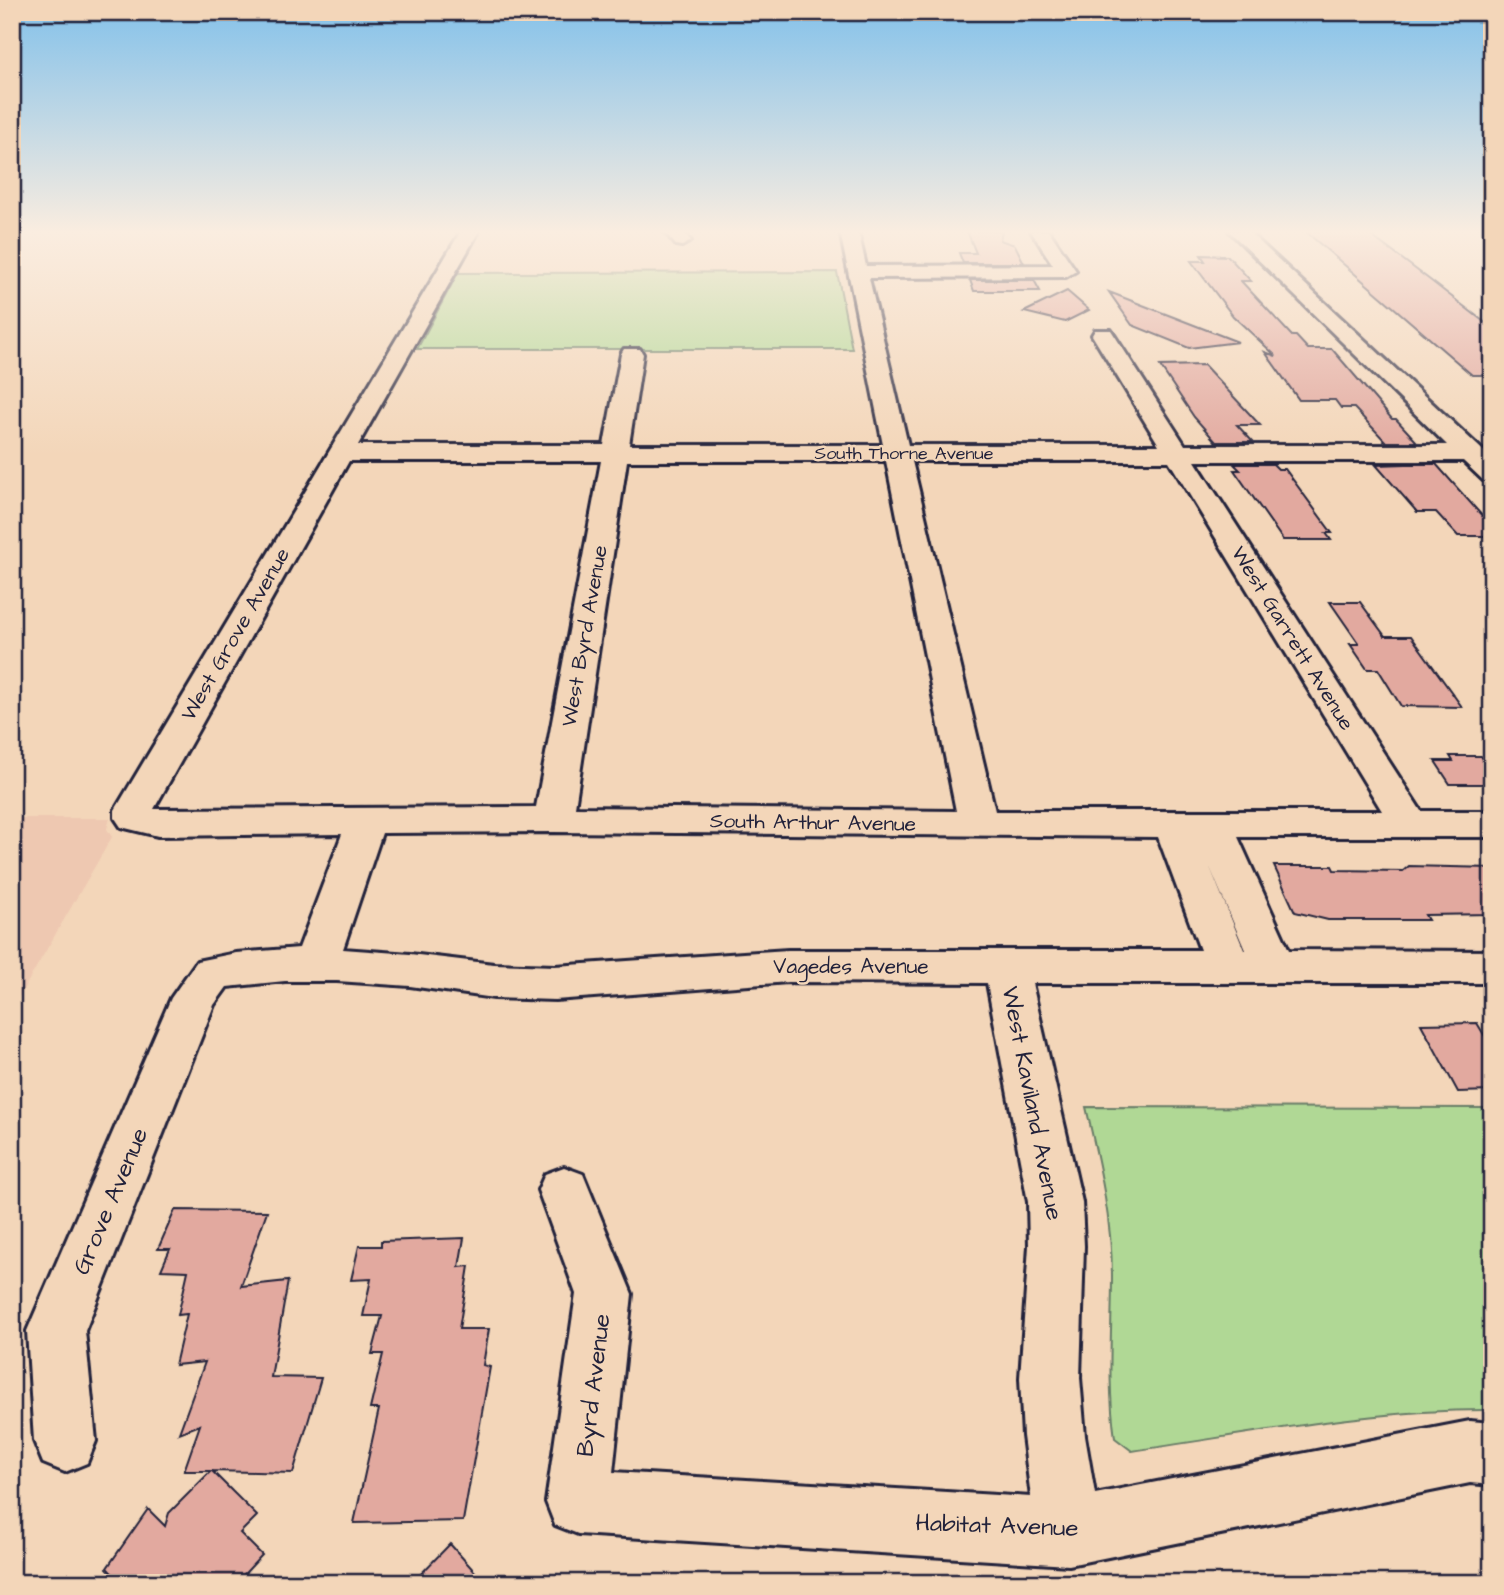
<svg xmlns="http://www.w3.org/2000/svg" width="1504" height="1595" viewBox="0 0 1504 1595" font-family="'Architects Daughter',sans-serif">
	<rect width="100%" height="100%" fill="#f3d6b9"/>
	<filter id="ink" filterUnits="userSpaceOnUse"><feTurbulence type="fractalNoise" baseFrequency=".0143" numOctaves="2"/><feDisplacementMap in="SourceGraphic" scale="14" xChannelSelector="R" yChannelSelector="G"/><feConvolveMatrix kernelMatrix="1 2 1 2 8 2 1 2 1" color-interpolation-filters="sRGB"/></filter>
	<g filter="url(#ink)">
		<path fill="#eec8b1" d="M 12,818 L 110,818 L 107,829 L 112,837 L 12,1009 Z"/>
		<path fill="#b0d895" stroke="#697d68" stroke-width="2" d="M 837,272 L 852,349 L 417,349 L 458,273 Z
			M 1086,1107 L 1492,1108 L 1492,1410 C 1371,1409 1251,1434 1132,1451 L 1115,1438 C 1107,1383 1112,1331 1112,1276 C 1112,1218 1099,1163 1086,1107 Z"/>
		<path fill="#e2a99f" stroke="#22223b" stroke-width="2" d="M 967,231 L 1002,231 L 1000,240 L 1015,245 L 1024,263 L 963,263 L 959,253 L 976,253 Z
			M 1305,231 L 1365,231 L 1430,280 L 1492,328 L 1492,375 L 1472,375 Z
			M 1201,255 L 1228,256 L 1251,281 L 1241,281 L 1292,336 L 1296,336 L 1308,349 L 1332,349 L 1392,419 L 1396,419 L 1417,442 L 1386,442 L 1354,408 L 1341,408 L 1335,400 L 1299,400 L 1265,352 L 1276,356 L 1233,316 L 1191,261 L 1205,261 Z
			M 970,280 L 1034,280 L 1040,291 L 974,291 Z
			M 1067,291 L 1089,310 L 1065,322 L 1024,312 Z
			M 1109,292 L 1238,342 L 1189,348 L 1132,325 Z
			M 1204,365 L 1260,425 L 1237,425 L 1253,442 L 1216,442 L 1194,417 L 1160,366 Z
			M 1234,464 L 1273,464 L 1278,469 L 1285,469 L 1332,533 L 1326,533 L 1331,540 L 1283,540 L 1234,470 L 1240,470 Z
			M 1406,464 L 1436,464 L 1492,527 L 1492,536 L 1458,536 L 1436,512 L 1417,512 L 1376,465 Z
			M 1330,602 L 1360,602 L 1385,636 L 1411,636 L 1462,707 L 1401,706 L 1378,669 L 1367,669 L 1350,644 L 1359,644 Z
			M 1450,756 L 1481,756 L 1492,771 L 1492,784 L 1450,784 L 1435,761 L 1453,761 Z
			M 1274,866 L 1332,866 L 1334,870 L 1403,871 L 1409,866 L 1492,868 L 1492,914 L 1425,915 L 1428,920 L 1328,920 L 1295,912 Z
			M 1477,1023 L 1492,1048 L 1492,1091 L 1458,1092 L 1421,1024 Z
			M 175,1210 L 267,1211 L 241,1286 L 288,1281 L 271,1377 L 321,1378 L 293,1473 L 212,1471 L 257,1516 L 240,1533 L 262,1555 L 236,1583 L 121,1583 L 107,1568 L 148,1509 L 165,1526 L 169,1513 L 211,1471 L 184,1471 L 200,1425 L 179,1433 L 205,1362 L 175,1365 L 187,1314 L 178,1315 L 188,1271 L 161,1270 L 170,1249 L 158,1249 Z
			M 464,1238 L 459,1267 L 469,1266 L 459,1329 L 489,1329 L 483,1365 L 490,1367 L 463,1521 L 354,1523 L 379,1409 L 370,1409 L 383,1354 L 372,1354 L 382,1316 L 363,1316 L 371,1279 L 351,1280 L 359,1246 L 381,1246 L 381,1241 Z
			M 450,1544 L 485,1583 L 412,1583 Z"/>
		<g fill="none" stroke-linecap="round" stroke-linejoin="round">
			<g stroke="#22223b" stroke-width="6">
				<path id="minor" d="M 461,231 L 479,231 L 358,445 L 604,445 L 621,354 L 624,349 L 640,349 L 643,354 L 629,445 L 883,445 L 840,231 L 858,231 L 866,266 L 1053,265 L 1031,231 L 1049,231 L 1076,271 L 1066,277 L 869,278 L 908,445 L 1159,445 L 1092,335 L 1095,330 L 1111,330 L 1185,445 L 1447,445 L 1229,231 L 1248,231 L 1492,459 L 1492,482 L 1483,480 L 1463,461 L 1195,461 L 1421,811 L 1492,811 L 1492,837 L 1238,837 L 1289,950 L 1492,951 L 1492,983 L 1032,983 L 1082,1202 L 1084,1246 L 1080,1378 L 1085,1436 L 1095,1494 L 1470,1421 L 1492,1423 L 1492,1485 L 1470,1483 L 1069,1565 L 578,1534 L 555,1525 L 546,1502 L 576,1294 L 538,1190 L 545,1174 L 564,1167 L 583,1174 L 632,1294 L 613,1472 L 1031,1497 L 1023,1436 L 1020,1378 L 1029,1246 L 1028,1202 L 987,983 L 788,982 L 555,1000 L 494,998 L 410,986 L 337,981 L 285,981 L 227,987 L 214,1005 L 85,1331 L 96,1441 L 87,1463 L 65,1472 L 43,1463 L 34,1441 L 27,1331 L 171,998 L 197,961 L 236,953 L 299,948 L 342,834 L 158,836 L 121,827 L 115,818 L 115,810 ZM 349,461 L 601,461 L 536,807 L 154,809 ZM 627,461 L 886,461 L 956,811 L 575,807 ZM 912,461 L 1169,461 L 1382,811 L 995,811 ZM 553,832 L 1158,837 L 1200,950 L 788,950 L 555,966 L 494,964 L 410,954 L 343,949 L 382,833 ZM 1209,865 L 1245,950 L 1244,950 Z
					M 664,231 L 683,231 L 691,241 L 682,246 L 676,245 Z"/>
			</g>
			<use href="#minor" fill="#f3d6b9" fill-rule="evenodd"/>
		</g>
	</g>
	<linearGradient id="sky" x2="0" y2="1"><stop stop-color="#83c1ea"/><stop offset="0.51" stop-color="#faede0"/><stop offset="1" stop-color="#faede0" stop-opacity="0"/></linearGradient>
	<rect width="1504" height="455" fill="url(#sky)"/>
	<g text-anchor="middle" stroke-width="5" stroke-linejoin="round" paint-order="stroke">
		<g font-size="18" fill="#22223b" stroke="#f3d6b9">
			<text x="904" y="459">South Thorne Avenue</text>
		</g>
		<g font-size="21" fill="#22223b" stroke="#f3d6b9">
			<text transform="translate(235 634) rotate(-60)" y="7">West Grove Avenue</text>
			<text transform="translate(584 636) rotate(-80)" y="7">West Byrd Avenue</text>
			<text transform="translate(1293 638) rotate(58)" y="7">West Garrett Avenue</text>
			<text transform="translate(813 822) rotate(1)" y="7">South Arthur Avenue</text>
			<text x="851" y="973">Vagedes Avenue</text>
		</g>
		<g font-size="24" fill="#22223b" stroke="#f3d6b9">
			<text transform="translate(1033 1103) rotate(79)" y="8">West Kaviland Avenue</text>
			<text transform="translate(110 1201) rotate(-67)" y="8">Grove Avenue</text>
			<text transform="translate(593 1385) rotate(-83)" y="8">Byrd Avenue</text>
			<text transform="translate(997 1525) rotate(2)" y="8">Habitat Avenue</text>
		</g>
	</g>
	<rect width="1504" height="1595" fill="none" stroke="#f3d6b9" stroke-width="42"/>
	<rect x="21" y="21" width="1462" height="1553" fill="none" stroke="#22223b" stroke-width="2.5" filter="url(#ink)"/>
</svg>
